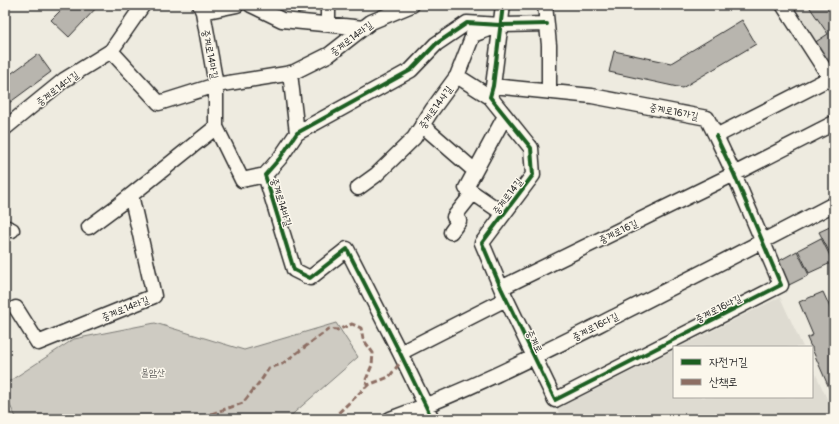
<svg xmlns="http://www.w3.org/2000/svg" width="839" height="424" viewBox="0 0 839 424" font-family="Pangolin,'Poor Story',sans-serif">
	<rect width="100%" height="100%" fill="#eeebe0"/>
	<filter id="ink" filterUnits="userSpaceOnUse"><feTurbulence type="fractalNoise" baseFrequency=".025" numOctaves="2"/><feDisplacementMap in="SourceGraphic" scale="8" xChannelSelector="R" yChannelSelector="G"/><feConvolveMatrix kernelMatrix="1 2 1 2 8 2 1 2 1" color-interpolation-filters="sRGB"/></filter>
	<g filter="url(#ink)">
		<path fill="#dedbd1" d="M 788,5 L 834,5 L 834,82 Z
			M 780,297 L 803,347 L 680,347 Z
			M 674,350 L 674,397 L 812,397 L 812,366 L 834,414 L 834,419 L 562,419 L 557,409 Z"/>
		<path fill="#cecbc2" stroke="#7c7b76" d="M 155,323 L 244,350 L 336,323 L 358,357 L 287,419 L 17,419 L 5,396 L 5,384 L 74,339 Z"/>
		<path fill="#b8b5ae" stroke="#2b2b2b" d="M 66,5 L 99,5 L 69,37 L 51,20 Z
			M 808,5 L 832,5 L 834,8 L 834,70 L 814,43 L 828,34 Z
			M 742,20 L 756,44 L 682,88 L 609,72 L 614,51 L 671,63 Z
			M 38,54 L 51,72 L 5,106 L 5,78 Z
			M 834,225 L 834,254 L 831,255 L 819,232 Z
			M 821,238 L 833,262 L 809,273 L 798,250 Z
			M 797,251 L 809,275 L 789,285 L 777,262 Z
			M 823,292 L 834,316 L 834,327 L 830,329 L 834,339 L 834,399 L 812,349 L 812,347 L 811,347 L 807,338 L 813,335 L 799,302 Z"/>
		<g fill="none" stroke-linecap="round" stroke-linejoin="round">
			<g stroke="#2b2b2b" stroke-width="17">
				<path id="street" d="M 251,5 L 282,20 L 364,28
					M 503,5 L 493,86 L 490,97 L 531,148 L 533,175 L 482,243 L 501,288 L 555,400 L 781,285 L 734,174 L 716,136
					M 545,5 L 549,45 L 549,91
					M 783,5 L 834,84
					M 203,12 L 237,5
					M 328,24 L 328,5
					M 111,51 L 159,103 L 216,85 L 203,12 L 200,5
					M 290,73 L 297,133
					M 457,76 L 490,97
					M 493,86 L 592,96 L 707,118 L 716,136 L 830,78
					M 422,125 L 475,171
					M 216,127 L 216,85 L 292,73 L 330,54 L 371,22 L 412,5
					M 216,127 L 242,180 L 265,175
					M 5,128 L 64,80 L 111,51 L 143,5
					M 358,188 L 376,175 L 414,138 L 432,110 L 457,76 L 473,35 L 494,27
					M 504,214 L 466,188 L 505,116
					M 5,227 L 12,230
					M 89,227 L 120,204 L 216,127
					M 451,232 L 459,221 L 454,217 L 473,193
					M 501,288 L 734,174 L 834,123
					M 16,308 L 38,343 L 154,296 L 131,195
					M 400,353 L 506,299
					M 390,419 C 468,391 542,353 616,316 C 689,279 762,242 834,204
					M 432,419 L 400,353 L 347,249 L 310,278 L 294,270 L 265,175 L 280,158 L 297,133 L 411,70 L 436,44 L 467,23 L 500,25 L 547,24"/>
			</g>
			<use href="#street" stroke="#fbf7ec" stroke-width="14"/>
			<path stroke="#8d6e63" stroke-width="3" stroke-dasharray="6 3" stroke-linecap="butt" d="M 204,419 L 211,414 L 243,403 L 262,379 L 269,368 L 282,364 L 329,329 L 337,330 L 352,324 L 361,328 L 363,339 L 373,353 L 372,365 L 365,382 L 368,385 L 389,377 L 403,359
				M 332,419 L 368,385"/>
			<g stroke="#fbf7ec" stroke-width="6">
				<path id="cycleway" d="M 503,5 L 493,86 L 490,97 L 531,148 L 533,175 L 482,243 L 501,288 L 555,400 L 781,285 L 734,174 L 716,136
					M 432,419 L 400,353 L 347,249 L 310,278 L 294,270 L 265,175 L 280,158 L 297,133 L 411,70 L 436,44 L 467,23 L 500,25 L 547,24"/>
			</g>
			<use href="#cycleway" stroke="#1b5e20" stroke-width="4"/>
		</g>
	</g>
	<g text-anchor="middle" stroke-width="3" stroke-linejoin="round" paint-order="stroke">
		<g font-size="10" fill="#2b2b2b" stroke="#fbf7ec">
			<text transform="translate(351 38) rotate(-37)" y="4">중계로14라길</text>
			<text transform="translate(211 54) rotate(79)" y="4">중계로14마길</text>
			<text transform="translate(57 88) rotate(-37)" y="4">중계로14다길</text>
			<text transform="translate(435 107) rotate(-55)" y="4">중계로14사길</text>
			<text transform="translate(674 111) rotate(11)" y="4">중계로16가길</text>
			<text transform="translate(507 196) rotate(-53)" y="4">중계로14길</text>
			<text transform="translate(282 202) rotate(73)" y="4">중계로14바길</text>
			<text transform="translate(618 231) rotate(-26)" y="4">중계로16길</text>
			<text transform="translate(125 308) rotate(-22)" y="4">중계로14라길</text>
			<text transform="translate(718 308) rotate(-27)" y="4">중계로16나길</text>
			<text transform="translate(595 326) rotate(-27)" y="4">중계로16다길</text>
			<text transform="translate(535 341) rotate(64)" y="4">중계로</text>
		</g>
		<g font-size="10" fill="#545351" stroke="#fbf7ec">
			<text x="153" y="376">불암산</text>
		</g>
	</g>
	<rect width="839" height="424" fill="none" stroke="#fbf7ec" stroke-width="20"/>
	<rect x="10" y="10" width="819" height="404" fill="none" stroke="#2b2b2b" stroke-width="1.5" filter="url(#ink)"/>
	<rect x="673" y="346" width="140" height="52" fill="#fbf7ec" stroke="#a8a59f"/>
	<rect x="681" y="359" width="20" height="6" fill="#1b5e20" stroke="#a8a59f"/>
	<text x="709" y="366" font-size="12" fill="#2b2b2b">자전거길</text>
	<rect x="681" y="379" width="20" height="6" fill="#8d6e63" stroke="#a8a59f"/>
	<text x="709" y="386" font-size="12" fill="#2b2b2b">산책로</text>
</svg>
